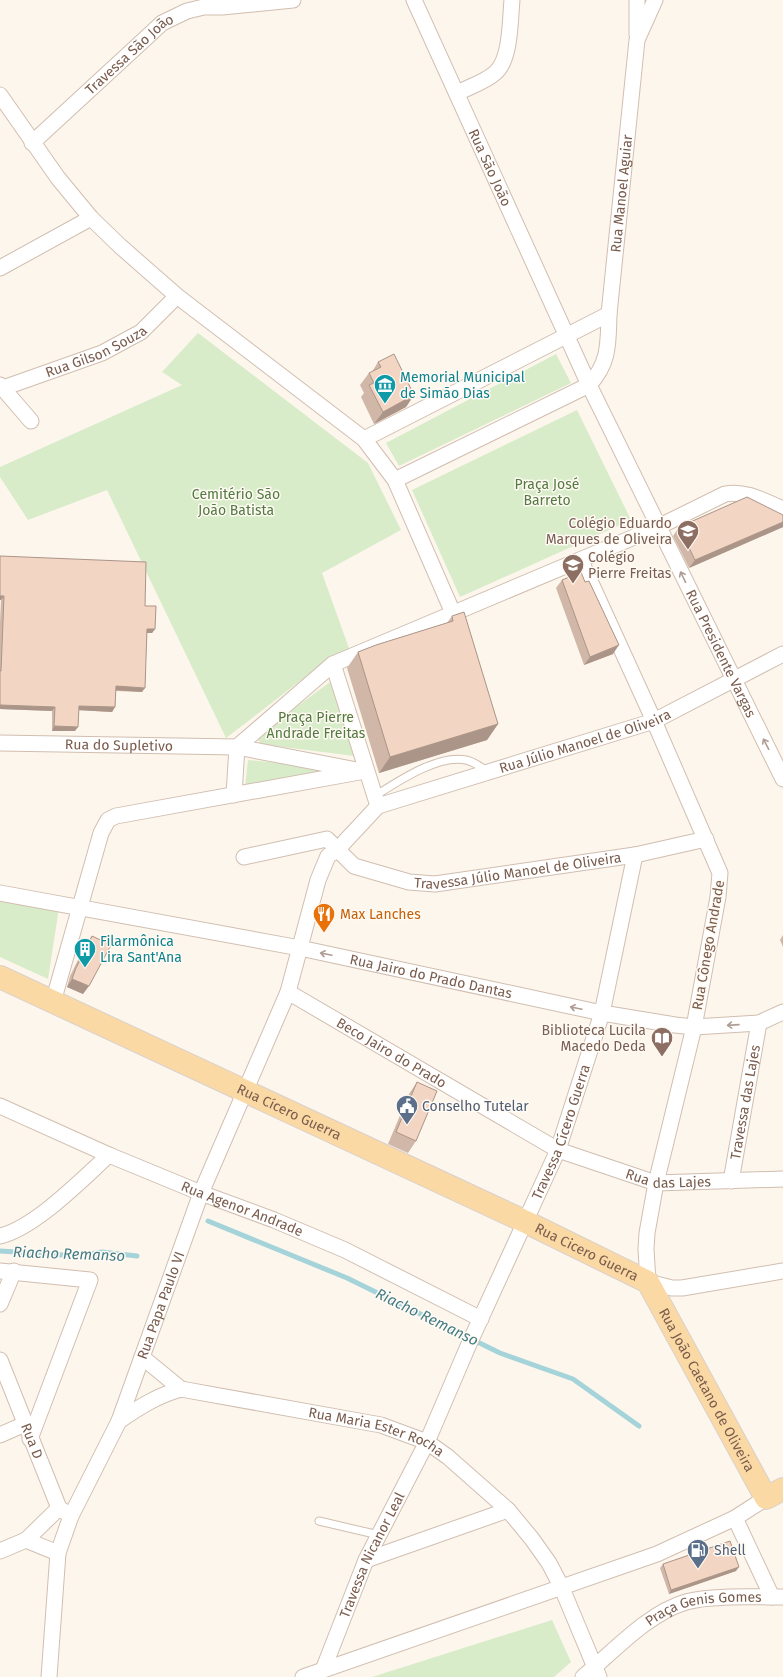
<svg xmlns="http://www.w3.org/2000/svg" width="783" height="1677" viewBox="0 0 783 1677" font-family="'Fira Sans',sans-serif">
	<rect width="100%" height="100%" fill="#fdf6ec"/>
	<path fill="#d8ecc9" d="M 198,333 L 368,463 L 401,530 L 322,573 L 350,651 L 330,658 L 226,738 L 107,490 L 28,520 L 0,477 L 0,467 L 182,385 L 162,372 Z
		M 556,354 L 571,383 L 399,466 L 386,443 Z
		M 577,410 L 631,520 L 460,597 L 412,490 Z
		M 330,682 L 354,756 L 260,744 L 257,736 Z
		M 248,760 L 318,767 L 320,776 L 245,787 Z
		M 0,900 L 59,908 L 48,979 L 0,957 Z
		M 552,1620 L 571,1662 L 554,1677 L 372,1677 Z"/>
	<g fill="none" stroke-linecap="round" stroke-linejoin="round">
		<path stroke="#a5d3da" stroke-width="5" d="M 208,1221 L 347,1278 L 500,1353 L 573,1379 L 639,1426
			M 0,1251 L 79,1256 L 102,1252 L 137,1256"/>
		<g stroke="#d1beb0" stroke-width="9">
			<path id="service" d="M 375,796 C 397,782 438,754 466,760 C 475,762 481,767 488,772
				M 319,1521 L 379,1535"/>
		</g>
		<g stroke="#d1beb0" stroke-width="17">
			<g id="minor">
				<path id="s1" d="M 414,0 L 589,385 L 783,779"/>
				<path d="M 637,0 L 637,35"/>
				<path d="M 457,93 C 469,87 485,82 495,73 C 511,60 510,20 512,0"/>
				<path d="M 0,95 L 58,178 L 91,218 L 120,246 L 177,296 L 364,439 L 395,480 L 453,613"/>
				<path id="s2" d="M 32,143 L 147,37 L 162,23 L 187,11 L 204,7 L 222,7 L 293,0"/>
				<path d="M 0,268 L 91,218"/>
				<path d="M 0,385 L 31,421"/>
				<path id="s3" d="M 3,388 L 102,353 L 141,332 L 177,296"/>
				<path d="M 364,439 L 609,314"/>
				<path id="s4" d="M 395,480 L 589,385 C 610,362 608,343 609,314 L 637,40 L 655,0"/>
				<path d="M 581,561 L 654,721 L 720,873 L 718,897 L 694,1027 L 656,1183 L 647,1233 L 646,1249 L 648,1282 L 672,1288 L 682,1288 L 783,1271"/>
				<path d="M 333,664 L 378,806"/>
				<path id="s5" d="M 0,743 L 237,747 L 357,770"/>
				<path d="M 234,795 L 237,747 L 333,664 L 658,527 L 725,494 C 746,490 764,501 783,509"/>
				<path id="s6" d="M 244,857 L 327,839 L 354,866 L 409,882 L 435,884 L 635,855 L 706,839"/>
				<path id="s7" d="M 0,893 L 300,948 L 602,1013 L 675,1025 L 694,1027 L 759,1023 L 783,1012"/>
				<path id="s8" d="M 288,992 L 558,1150 L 656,1183 L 783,1179"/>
				<path d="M 53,1002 L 101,833 L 108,820 L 116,816 L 365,771"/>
				<path id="s9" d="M 0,1106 L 109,1155 L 201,1193 L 274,1220 L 345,1250 L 481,1319"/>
				<path id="s10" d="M 731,1181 L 759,1023"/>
				<path d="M 0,1236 C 35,1228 82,1179 109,1155"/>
				<path d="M 0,1271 L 90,1280 L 30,1439"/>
				<path d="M 0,1304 L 14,1271"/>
				<path id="s11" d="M 142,1357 L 181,1389 L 381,1425 L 427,1442 L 448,1457 L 508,1510 L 532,1539 L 549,1563 L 561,1586 L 599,1677"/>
				<path id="s12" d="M 0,1360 L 59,1508 L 71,1516"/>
				<path d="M 119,1421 C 138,1408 158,1395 181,1389"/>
				<path d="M 0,1435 L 25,1424"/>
				<path d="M 735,1518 L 772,1597"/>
				<path d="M 26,1540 L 59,1508"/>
				<path d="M 0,1551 L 26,1540 L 58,1553"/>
				<path d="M 366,1560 L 508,1510"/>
				<path id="s13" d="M 323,1670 L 366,1560 L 427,1442 L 469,1344 L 558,1150 L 602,1013 L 635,855"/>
				<path id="s14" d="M 49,1677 L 58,1553 L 71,1516 L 119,1421 L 201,1193 L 288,992 L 318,880 L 328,856 L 337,850 L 378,806 L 654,721 L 783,654"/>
				<path d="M 303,1677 L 657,1554 L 735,1518 L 766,1498"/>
				<path id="s15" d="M 583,1677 C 613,1652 648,1613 686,1602 C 710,1595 757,1597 783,1597"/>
			</g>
		</g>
		<g stroke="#dad1cd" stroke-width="24">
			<g id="primary">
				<path id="s16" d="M 0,977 L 526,1222 L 648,1282 L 766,1498 L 783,1489"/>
			</g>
		</g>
		<use href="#service" stroke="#fff" stroke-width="7"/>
		<use href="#minor" stroke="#fff" stroke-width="15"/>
		<use href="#primary" stroke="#fbd9a5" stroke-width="22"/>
	</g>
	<path fill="#d1b7a8" d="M 378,362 L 414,395 L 406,407 L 374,424 L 361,397 L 364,393 L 360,385 L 369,373 L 372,372 Z
		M 783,515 L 783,527 L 689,568 L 673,536 L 679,527 Z
		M 0,556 L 145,606 L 155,629 L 152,633 L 147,633 L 142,692 L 116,691 L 115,707 L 112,712 L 78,710 L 75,731 L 52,731 L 52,711 L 0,709 L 0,622 L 1,600 Z
		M 562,580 L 585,582 L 613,654 L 584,665 L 556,588 Z
		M 452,616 L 498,724 L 487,740 L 379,773 L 347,668 L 358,652 L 447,623 Z
		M 783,935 L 783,947 L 780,940 Z
		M 92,936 L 83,994 L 67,987 L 70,976 L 86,944 Z
		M 417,1082 L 416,1141 L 408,1153 L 388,1144 L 409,1094 Z
		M 663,1564 L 736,1571 L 669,1594 L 660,1568 Z"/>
	<path fill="#aa9588" d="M 414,395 L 406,407 L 374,424 L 383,412 Z
		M 783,522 L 783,527 L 689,568 L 695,560 Z
		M 0,596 L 4,596 L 1,600 L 0,600 Z
		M 147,629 L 155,629 L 152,633 L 144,633 Z
		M 619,645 L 613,654 L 584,665 L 590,657 Z
		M 116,686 L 145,688 L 142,692 L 113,690 Z
		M 0,705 L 55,707 L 52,711 L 0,709 Z
		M 79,706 L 115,707 L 112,712 L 76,710 Z
		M 498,724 L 487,740 L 379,773 L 390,757 Z
		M 54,726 L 78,727 L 75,731 L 52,731 Z
		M 72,979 L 89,986 L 83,994 L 67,987 Z
		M 739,1567 L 736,1571 L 669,1594 L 671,1590 Z"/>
	<path fill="#f3d5c3" stroke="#aa9588" d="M 394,354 L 414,395 L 383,412 L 369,385 L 374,383 L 369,373 L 381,367 L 378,362 Z
		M 747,497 L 783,515 L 783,522 L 695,560 L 679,527 Z
		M 0,556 L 146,562 L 145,606 L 156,606 L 155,629 L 147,629 L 145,688 L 116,686 L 115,707 L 79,706 L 78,727 L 54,726 L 55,707 L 0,705 L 0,671 L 1,671 L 4,596 L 0,596 Z
		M 581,572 L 585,582 L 589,581 L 619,645 L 590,657 L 562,580 Z
		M 464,612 L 498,724 L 390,757 L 358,652 L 376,645 L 453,621 L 452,616 Z
		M 92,936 L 111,945 L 89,986 L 72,979 L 76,968 Z
		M 417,1082 L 437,1091 L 416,1141 L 396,1132 Z
		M 730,1541 L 739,1567 L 671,1590 L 663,1564 Z"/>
	<defs><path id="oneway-shaft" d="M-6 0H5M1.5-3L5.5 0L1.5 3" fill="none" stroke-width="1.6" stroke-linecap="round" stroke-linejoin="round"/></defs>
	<g stroke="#af9d94">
		<use href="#oneway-shaft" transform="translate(683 577) rotate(-116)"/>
		<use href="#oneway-shaft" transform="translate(766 744) rotate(-117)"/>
		<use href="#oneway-shaft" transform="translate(326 954) rotate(-168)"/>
		<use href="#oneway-shaft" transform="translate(576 1008) rotate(-168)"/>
		<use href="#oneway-shaft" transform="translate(733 1025) rotate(176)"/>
	</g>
	<defs>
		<g id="museum-pin" transform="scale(1.15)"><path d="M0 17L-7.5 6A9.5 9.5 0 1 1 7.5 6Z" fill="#0f9aa8" stroke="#fffaf3"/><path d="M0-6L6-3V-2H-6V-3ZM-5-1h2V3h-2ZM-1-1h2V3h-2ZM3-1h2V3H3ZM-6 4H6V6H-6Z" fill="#fff"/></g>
		<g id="school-pin" transform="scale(1.15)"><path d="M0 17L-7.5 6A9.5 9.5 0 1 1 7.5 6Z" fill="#8d6e63" stroke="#fffaf3"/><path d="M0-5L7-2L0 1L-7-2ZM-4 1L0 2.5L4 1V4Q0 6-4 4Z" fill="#fff"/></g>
		<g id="restaurant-pin" transform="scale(1.15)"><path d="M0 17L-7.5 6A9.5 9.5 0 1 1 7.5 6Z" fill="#e8710a" stroke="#fffaf3"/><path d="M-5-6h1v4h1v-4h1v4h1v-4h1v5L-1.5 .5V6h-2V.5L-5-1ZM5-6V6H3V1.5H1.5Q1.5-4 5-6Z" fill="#fff"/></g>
		<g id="building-pin" transform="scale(1.15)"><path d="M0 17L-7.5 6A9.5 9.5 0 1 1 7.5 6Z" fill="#0f9aa8" stroke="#fffaf3"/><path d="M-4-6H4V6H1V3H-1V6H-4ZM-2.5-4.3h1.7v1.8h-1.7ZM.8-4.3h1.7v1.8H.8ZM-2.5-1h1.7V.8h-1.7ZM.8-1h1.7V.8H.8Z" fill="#fff"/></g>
		<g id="library-pin" transform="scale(1.15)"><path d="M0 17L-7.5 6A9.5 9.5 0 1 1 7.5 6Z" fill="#8d6e63" stroke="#fffaf3"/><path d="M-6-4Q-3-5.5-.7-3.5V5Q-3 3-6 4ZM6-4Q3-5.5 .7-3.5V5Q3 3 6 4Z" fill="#fff"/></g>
		<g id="civic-pin" transform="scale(1.15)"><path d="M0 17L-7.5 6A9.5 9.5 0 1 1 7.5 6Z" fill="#5c6f8a" stroke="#fffaf3"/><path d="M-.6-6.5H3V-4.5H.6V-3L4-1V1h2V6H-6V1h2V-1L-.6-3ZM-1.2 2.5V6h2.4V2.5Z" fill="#fff"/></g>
		<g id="fuel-pin" transform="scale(1.15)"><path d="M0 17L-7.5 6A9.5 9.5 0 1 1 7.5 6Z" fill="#5c6f8a" stroke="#fffaf3"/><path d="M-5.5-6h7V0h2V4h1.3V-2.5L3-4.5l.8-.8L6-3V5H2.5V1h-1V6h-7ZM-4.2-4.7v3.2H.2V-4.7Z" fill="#fff"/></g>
	</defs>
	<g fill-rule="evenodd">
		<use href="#museum-pin" x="385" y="385"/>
		<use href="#school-pin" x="688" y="531"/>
		<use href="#school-pin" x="573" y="565"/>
		<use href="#restaurant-pin" x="324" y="914"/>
		<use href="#building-pin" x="85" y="949"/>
		<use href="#library-pin" x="662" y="1038"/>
		<use href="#civic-pin" x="407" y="1106"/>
		<use href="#fuel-pin" x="698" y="1550"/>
	</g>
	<g text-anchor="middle" stroke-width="3" stroke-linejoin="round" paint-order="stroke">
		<g font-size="14" fill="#7a5c4d" stroke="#fffaf3">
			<text dy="5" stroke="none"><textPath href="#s2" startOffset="132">Travessa São João</textPath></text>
			<text dy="5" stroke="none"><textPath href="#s1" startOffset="184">Rua São João</textPath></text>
			<text dy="5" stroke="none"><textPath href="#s4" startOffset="413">Rua Manoel Aguiar</textPath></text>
			<text dy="5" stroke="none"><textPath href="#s3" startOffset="100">Rua Gilson Souza</textPath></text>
			<text dy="5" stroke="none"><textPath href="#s1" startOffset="722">Rua Presidente Vargas</textPath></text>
			<text dy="5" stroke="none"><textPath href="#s14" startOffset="1161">Rua Júlio Manoel de Oliveira</textPath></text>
			<text dy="5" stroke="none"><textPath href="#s5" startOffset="119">Rua do Supletivo</textPath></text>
			<text dy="5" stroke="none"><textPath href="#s6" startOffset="290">Travessa Júlio Manoel de Oliveira</textPath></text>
			<text transform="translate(708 945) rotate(-80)" y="5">Rua Cônego Andrade</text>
			<text dy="5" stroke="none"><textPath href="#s7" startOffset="439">Rua Jairo do Prado Dantas</textPath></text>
			<text dy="5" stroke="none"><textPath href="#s8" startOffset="120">Beco Jairo do Prado</textPath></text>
			<text dy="5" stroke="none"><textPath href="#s10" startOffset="80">Travessa das Lajes</textPath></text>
			<text dy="5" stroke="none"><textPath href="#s16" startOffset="319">Rua Cícero Guerra</textPath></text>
			<text dy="5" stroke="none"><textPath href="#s13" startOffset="589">Travessa Cícero Guerra</textPath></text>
			<text dy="5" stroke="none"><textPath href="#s8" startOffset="428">Rua das Lajes</textPath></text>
			<text dy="5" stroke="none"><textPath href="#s9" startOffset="263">Rua Agenor Andrade</textPath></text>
			<text dy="5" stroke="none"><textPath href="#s16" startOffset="648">Rua Cicero Guerra</textPath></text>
			<text dy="5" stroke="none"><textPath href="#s14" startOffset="393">Rua Papa Paulo VI</textPath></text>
			<text dy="5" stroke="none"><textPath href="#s16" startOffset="839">Rua João Caetano de Oliveira</textPath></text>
			<text dy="5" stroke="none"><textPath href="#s11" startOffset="251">Rua Maria Ester Rocha</textPath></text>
			<text dy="5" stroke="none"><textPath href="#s12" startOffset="87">Rua D</textPath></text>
			<text dy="5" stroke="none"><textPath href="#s13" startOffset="125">Travessa Nicanor Leal</textPath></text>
			<text dy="5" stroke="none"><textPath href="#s15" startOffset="144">Praça Genis Gomes</textPath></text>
		</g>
		<g font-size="14" fill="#0d838f" stroke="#fffaf3" text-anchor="start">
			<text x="400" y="382">Memorial Municipal<tspan x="400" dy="16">de Simão Dias</tspan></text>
			<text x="100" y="946">Filarmônica<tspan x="100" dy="16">Lira Sant'Ana</tspan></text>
		</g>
		<g font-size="14" fill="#537a41" stroke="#fffaf3">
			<text x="547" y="489">Praça José<tspan x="547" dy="16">Barreto</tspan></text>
			<text x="236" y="499">Cemitério São<tspan x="236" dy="16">João Batista</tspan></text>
			<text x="316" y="722">Praça Pierre<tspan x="316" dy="16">Andrade Freitas</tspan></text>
		</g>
		<g font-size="14" fill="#785e54" stroke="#fffaf3" text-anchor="end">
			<text x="672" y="528">Colégio Eduardo<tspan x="672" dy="16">Marques de Oliveira</tspan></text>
			<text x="588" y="562" text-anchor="start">Colégio<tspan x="588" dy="16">Pierre Freitas</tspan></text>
			<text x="646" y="1035">Biblioteca Lucila<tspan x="646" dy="16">Macedo Deda</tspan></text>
		</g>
		<g font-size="14" fill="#c56008" stroke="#fffaf3" text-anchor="start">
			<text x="340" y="919">Max Lanches</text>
		</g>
		<g font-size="14" fill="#4e5e75" stroke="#fffaf3" text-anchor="start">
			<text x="422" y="1111">Conselho Tutelar</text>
			<text x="714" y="1555">Shell</text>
		</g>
		<g font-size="15" font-style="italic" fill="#437c86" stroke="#fffaf3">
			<text transform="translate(69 1254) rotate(2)" y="5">Riacho Remanso</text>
			<text transform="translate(427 1317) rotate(26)" y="5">Riacho Remanso</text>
		</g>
	</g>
</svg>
